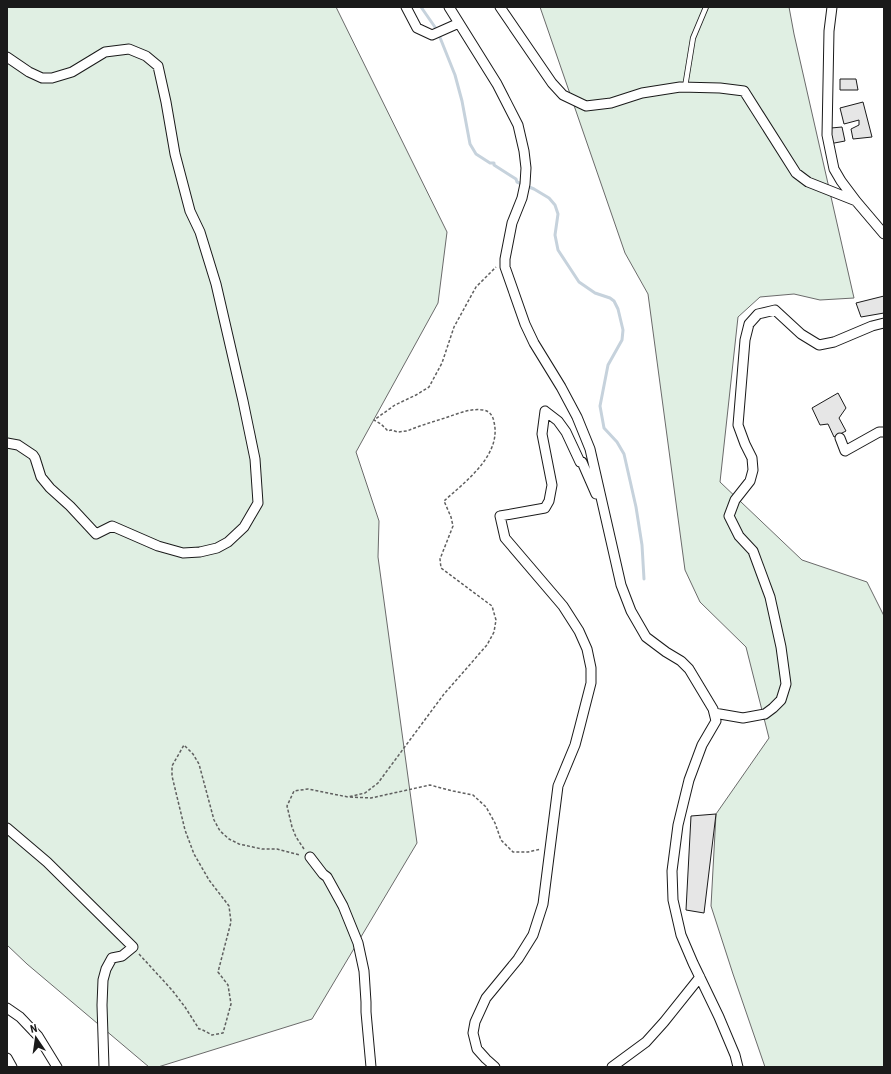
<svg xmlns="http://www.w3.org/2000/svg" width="891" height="1074" viewBox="0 0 891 1074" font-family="'Roboto Condensed',sans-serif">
	<rect width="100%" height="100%" fill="#fff"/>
	<path fill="#e0efe3" stroke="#6a6a6a" d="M 7,7 L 336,7 L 447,232 L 438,303 L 356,452 L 379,521 L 378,557 L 417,843 L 312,1019 L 158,1067 L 149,1067 L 27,964 L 7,945 Z
		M 540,7 L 789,7 L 794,34 L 854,298 L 820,300 L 794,294 L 760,297 L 738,317 L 720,482 L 802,560 L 867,582 L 884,616 L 884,1067 L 765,1067 L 733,974 L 711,906 L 716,814 L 769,738 L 746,647 L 700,602 L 685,570 L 648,294 L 625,253 Z"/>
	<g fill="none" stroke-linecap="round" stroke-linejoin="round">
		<path stroke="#c6d2dc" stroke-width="3" d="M 421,7 L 437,30 L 455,75 L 462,101 L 470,144 L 476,154 L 490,163 L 494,163 L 494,165 L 516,179 L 517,182 L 534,189 L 549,198 L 555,205 L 558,214 L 555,235 L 558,250 L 579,282 L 595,293 L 610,298 L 614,301 L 618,309 L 623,330 L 622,340 L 608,365 L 600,406 L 604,428 L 617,442 L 624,454 L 636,507 L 642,545 L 644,579"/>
	</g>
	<path fill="#e6e6e6" stroke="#1a1a1a" d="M 840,79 L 856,79 L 858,90 L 840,90 Z
		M 863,102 L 872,137 L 853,139 L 851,129 L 859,125 L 859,120 L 844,124 L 840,108 Z
		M 842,127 L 845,141 L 829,144 L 831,128 Z
		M 884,296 L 884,313 L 861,317 L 856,303 Z
		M 838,393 L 846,408 L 839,418 L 846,431 L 834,437 L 828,424 L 820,425 L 812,408 Z
		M 716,814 L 704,913 L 686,910 L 691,816 Z"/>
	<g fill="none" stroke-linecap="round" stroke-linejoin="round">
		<g stroke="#1a1a1a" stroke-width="6">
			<path id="lane" d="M 685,87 L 693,38 L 706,7"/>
		</g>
		<g stroke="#1a1a1a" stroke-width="11">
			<path id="street" d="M 406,7 L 417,28 L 432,35 L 459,23
				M 449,7 L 497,84 L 518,125 L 524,151 L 526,168 L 525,184 L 522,198 L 512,223 L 505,259 L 505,267 L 525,324 L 534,343 L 561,387 L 577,417 L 590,449 L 621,585 L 631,611 L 646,637 L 666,652 L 681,661 L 689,669 L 713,709 L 716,721 L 702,745 L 689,780 L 678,825 L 672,871 L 673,900 L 681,935 L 693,963 L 719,1017 L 735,1055 L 738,1067
				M 500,7 L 552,83 L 563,95 L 586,106 L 611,103 L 642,93 L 680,87 L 720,88 L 744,91 L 796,173 L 808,182 L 856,201
				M 832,7 L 829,31 L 827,135 L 834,169 L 841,181 L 856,201 L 884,234
				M 7,57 L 29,72 L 42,78 L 52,78 L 72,72 L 105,52 L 129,49 L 146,56 L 158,66 L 166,102 L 175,154 L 190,211 L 200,232 L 216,284 L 243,401 L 255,459 L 258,503 L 244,527 L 228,542 L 217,548 L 200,552 L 183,553 L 158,546 L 112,526 L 96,534 L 70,506 L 50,488 L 41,477 L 35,458 L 33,455 L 18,445 L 7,443
				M 840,438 L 845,451 L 879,432 L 884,432
				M 714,713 L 743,718 L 765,714 L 773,708 L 781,700 L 786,684 L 781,647 L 770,597 L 753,551 L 739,536 L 729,516 L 735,500 L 750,481 L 753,470 L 752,458 L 745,444 L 738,425 L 745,340 L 749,324 L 758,314 L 775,310 L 801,334 L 819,345 L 834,342 L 872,326 L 884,323
				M 7,828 L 47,862 L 133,947 L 122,956 L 112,958 L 106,969 L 103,980 L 102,1005 L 104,1067
				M 310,857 L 323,874 L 327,877 L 343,906 L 358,943 L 364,971 L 366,1002 L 366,1012 L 371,1067
				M 7,1008 L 20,1017 L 38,1036 L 57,1067
				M 7,1058 L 12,1067
				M 495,1067 L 486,1059 L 477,1049 L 473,1033 L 475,1022 L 486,998 L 518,959 L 533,935 L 543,904 L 558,786 L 575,745 L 580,726 L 591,683 L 591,668 L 587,649 L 579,631 L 563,606 L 505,538 L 500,516 L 545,508 L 549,501 L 552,485 L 542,434 L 545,411 L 558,421 L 566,432 L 580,462 L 582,462 L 596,494
				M 612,1067 L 646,1042 L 664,1022 L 700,977"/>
		</g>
		<path stroke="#5f5f5f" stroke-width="1.5" stroke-dasharray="3 2" stroke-linecap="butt" d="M 350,797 L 371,798 L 430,785 L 453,791 L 473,795 L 486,807 L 495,823 L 501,840 L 513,852 L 528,852 L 541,849
			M 304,849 L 296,837 L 292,827 L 287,806 L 294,791 L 308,789 L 348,797 L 365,793 L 378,783 L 444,694 L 487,645 L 494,632 L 496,620 L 492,606 L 441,568 L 440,559 L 453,526 L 451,517 L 444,501 C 465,482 502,455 494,422 C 493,416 490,411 483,410 C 470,408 457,414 445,418 C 432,422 419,426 407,431 L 398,432 L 391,430 L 388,431 L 381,424 L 374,420 L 395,405 L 416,395 L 429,387 L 442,363 L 454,327 L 476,287 L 496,267
			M 139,954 L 172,990 L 185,1007 L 199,1029 L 201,1029 L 212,1035 L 223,1033 L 231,1004 L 228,985 L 218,972 L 231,922 L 229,906 L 209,880 L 194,854 L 185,830 L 172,776 L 172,766 L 184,745 L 193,754 L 199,764 L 214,820 L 220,831 L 229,839 L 239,844 L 262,849 L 277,849 L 300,855"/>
		<use href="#lane" stroke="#fff" stroke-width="4.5"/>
		<use href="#street" stroke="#fff" stroke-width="9"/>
	</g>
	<rect width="891" height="1074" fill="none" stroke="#1a1a1a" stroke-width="16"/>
	<g transform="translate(36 1038) rotate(347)" stroke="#ffffff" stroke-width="3" paint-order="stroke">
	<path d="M0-3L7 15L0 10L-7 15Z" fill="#1a1a1a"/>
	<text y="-6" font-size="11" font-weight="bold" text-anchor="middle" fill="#1a1a1a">N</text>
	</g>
</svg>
